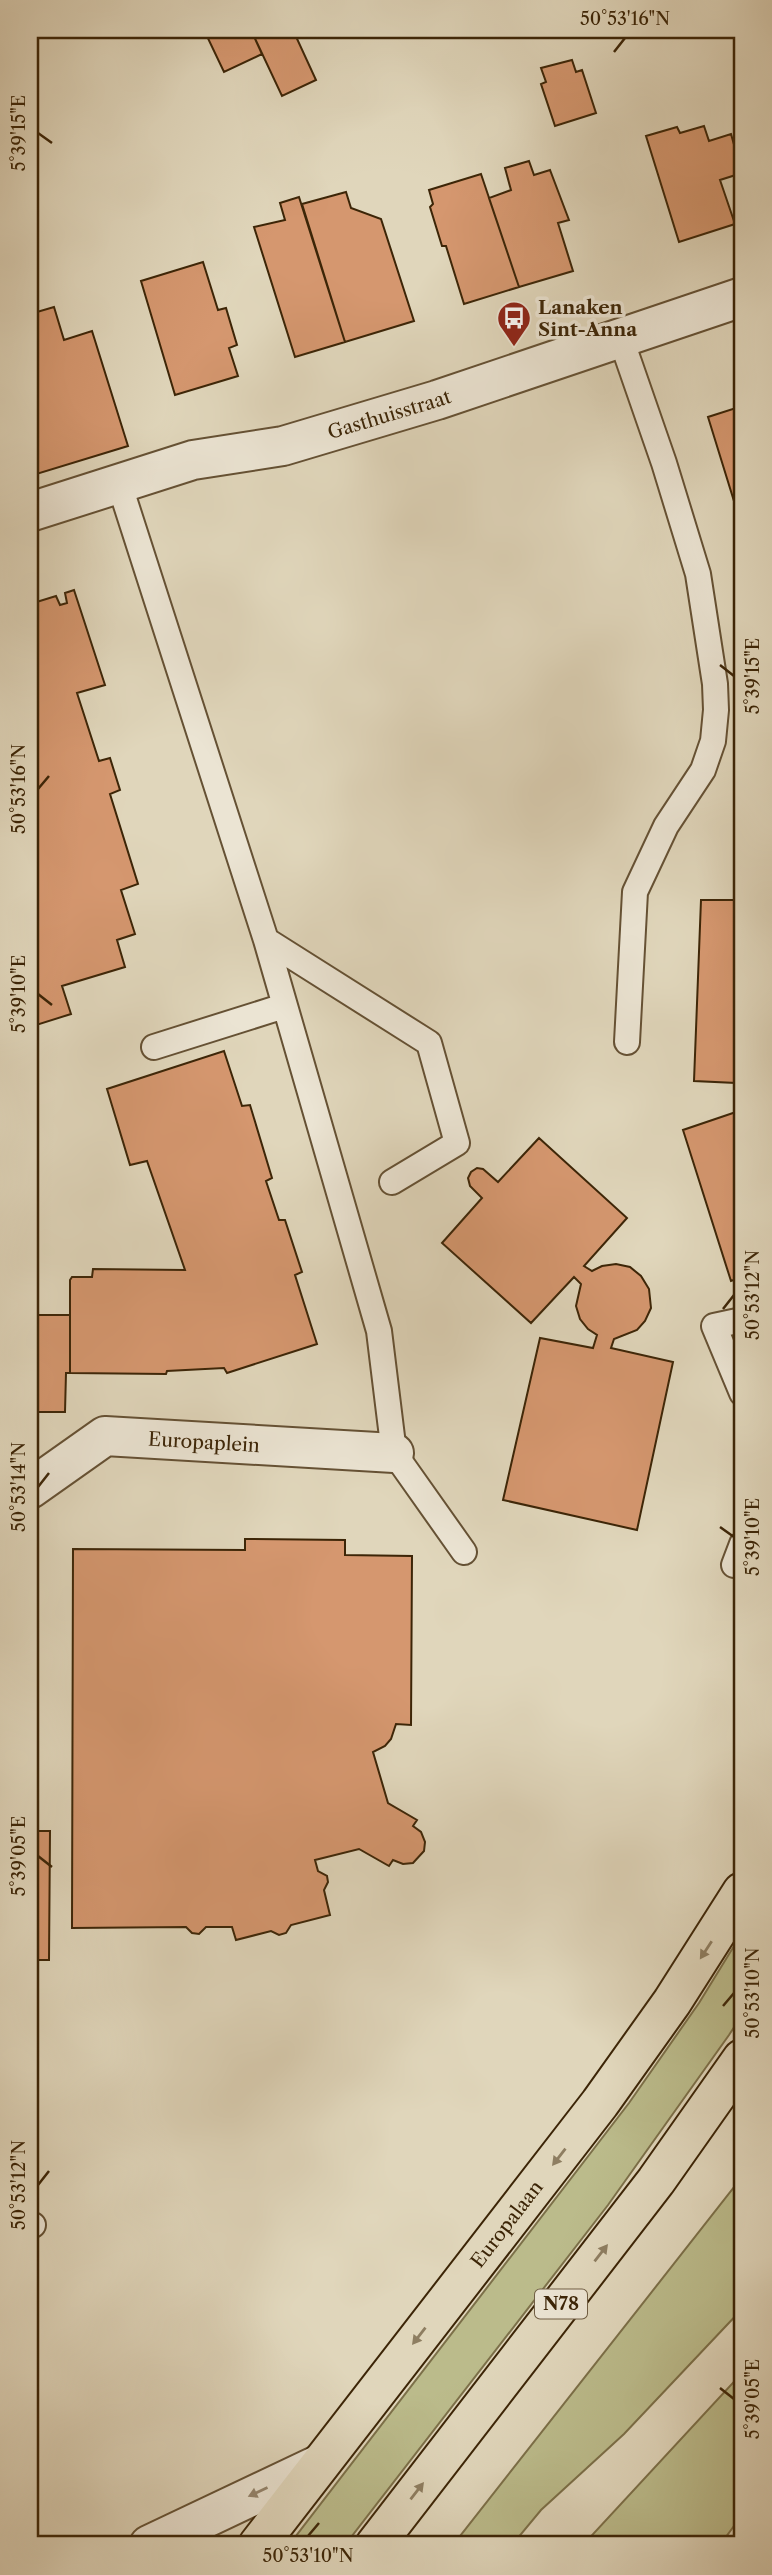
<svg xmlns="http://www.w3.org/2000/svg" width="772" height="2575" viewBox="0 0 772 2575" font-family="'Libre Caslon Text',serif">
	<rect width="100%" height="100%" fill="#e0d6bb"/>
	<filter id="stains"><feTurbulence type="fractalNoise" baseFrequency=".00286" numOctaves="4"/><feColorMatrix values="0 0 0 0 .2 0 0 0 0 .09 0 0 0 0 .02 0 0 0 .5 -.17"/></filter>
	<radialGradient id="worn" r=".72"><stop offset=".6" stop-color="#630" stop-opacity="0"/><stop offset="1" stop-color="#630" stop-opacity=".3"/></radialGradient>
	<path fill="#bbbb8b" stroke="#7c7049" stroke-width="2" d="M 742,1933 L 742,2015 L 729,2035 L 608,2205 L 345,2545 L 289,2545 L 629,2103 L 699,2003 Z
		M 742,2177 L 742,2309 L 624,2434 L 541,2510 L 512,2545 L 453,2545 Z
		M 742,2373 L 742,2515 L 720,2545 L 583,2545 Z"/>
	<path fill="#d5976f" stroke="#3c2507" stroke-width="2" d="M 204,30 L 251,30 L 262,54 L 224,72 Z
		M 251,30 L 293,30 L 316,80 L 282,96 Z
		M 572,60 L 576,72 L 582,70 L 596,113 L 555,126 L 541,84 L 546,82 L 541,68 Z
		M 704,126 L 709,141 L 731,134 L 742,173 L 720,180 L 735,224 L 679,242 L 646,136 L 677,127 L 680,133 Z
		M 529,161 L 534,175 L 550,170 L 569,220 L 558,223 L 573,271 L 519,287 L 489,198 L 511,190 L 505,168 Z
		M 481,174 L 519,287 L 464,304 L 446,246 L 442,246 L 430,207 L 433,204 L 429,190 Z
		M 346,192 L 351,208 L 381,219 L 414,321 L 345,342 L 302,204 Z
		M 299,197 L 345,342 L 295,357 L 254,227 L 285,220 L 280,203 Z
		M 203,262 L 218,310 L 226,308 L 237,345 L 229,348 L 238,376 L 175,395 L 141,281 Z
		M 54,307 L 64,340 L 92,331 L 128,446 L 30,476 L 30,314 Z
		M 742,406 L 742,527 L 708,417 Z
		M 74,590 L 105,685 L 77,693 L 99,761 L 110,758 L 120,790 L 110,794 L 138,884 L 121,890 L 135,934 L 117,940 L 125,967 L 62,986 L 71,1014 L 30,1027 L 30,604 L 56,596 L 60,605 L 67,603 L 65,593 Z
		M 742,886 L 742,1277 L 731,1281 L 683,1130 L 736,1112 L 736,1083 L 694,1081 L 701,900 L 739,900 Z
		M 224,1051 L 242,1106 L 250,1105 L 272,1178 L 266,1181 L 279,1220 L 285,1220 L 302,1272 L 295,1275 L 317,1344 L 227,1373 L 224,1368 L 167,1371 L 166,1374 L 70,1373 L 70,1280 L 72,1277 L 92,1277 L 93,1269 L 185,1270 L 147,1161 L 130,1165 L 107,1089 Z
		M 539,1138 L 627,1218 L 584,1266 L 592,1271 L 602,1266 L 616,1264 L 630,1267 L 641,1276 L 649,1289 L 651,1308 L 645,1321 L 637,1330 L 614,1339 L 611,1348 L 673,1362 L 637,1530 L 503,1500 L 540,1338 L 593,1348 L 597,1335 L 588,1329 L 580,1319 L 576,1306 L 581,1284 L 574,1277 L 531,1323 L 442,1243 L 482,1198 L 470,1186 L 468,1178 L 471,1172 L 477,1168 L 483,1169 L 498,1182 Z
		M 30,1315 L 70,1315 L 70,1373 L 66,1373 L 65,1412 L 30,1412 Z
		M 245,1539 L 345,1540 L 345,1555 L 412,1556 L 411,1725 L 396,1724 L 391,1739 L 385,1746 L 373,1752 L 388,1803 L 417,1820 L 413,1826 L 421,1832 L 425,1842 L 424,1851 L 413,1863 L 403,1864 L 393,1860 L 389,1866 L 359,1849 L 315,1860 L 318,1871 L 327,1876 L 328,1882 L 324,1890 L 330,1915 L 291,1925 L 286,1933 L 279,1935 L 271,1931 L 236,1940 L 232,1927 L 206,1927 L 199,1934 L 192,1933 L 186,1927 L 72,1928 L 73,1549 L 245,1550 Z
		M 30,1831 L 50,1831 L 49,1960 L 30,1960 Z"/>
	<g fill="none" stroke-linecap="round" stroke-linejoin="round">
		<g stroke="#655134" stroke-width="28">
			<path id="lane" d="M 621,339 L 664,463 L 698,574 L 715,684 L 716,710 L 713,741 L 703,770 L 666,826 L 635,892 L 627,1042
				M 119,483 L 266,940 L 429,1043 L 457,1143 L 392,1182
				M 266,940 L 379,1331 L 394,1453 L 464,1552
				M 154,1047 L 284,1006
				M 742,1320 L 714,1326 L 742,1393
				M 734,1565 L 742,1544
				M 30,2225 L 33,2225"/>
		</g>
		<g stroke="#655134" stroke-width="42">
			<g id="street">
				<path id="s1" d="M 30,512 L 193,460 L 283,446 L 437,400 L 742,297"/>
				<path id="s2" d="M 30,1489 L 105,1436 L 394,1453"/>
				<path d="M 149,2545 L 320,2464"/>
			</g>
		</g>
		<g stroke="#3c2507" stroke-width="42">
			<g id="primary">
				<path id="s3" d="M 258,2545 L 600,2103 L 672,2002 L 742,1892"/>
				<path d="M 375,2545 L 656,2181 L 742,2059"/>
			</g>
		</g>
		<use href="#lane" stroke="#ebe4d3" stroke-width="24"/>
		<use href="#street" stroke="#ebe4d3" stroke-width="38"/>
		<use href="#primary" stroke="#e0d6bb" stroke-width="38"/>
	</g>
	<defs><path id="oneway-solid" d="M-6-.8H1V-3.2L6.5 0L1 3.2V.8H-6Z" transform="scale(1.75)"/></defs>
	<g fill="#8e7e61">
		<use href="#oneway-solid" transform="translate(706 1950) rotate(123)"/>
		<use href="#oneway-solid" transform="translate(559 2157) rotate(128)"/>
		<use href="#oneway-solid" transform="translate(601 2253) rotate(-52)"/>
		<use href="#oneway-solid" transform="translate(419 2336) rotate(128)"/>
		<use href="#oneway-solid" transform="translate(417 2491) rotate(-52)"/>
	</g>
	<use fill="#94846d" href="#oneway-solid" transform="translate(258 2492) rotate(155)"/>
	<path fill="none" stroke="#3c2507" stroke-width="2.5" d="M 614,52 L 625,38M 38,133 L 52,143M 720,665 L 734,676M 38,789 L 49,776M 38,994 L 52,1005M 723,1309 L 734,1295M 38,1487 L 49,1473M 720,1527 L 734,1537M 38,1856 L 52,1867M 723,2006 L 734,1993M 38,2185 L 49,2171M 720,2388 L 734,2399M 308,2536 L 319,2523"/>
	<defs>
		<g id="bus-pin" transform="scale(1.75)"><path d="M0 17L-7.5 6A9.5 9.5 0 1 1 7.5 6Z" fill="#8f2418" stroke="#ebe4d3"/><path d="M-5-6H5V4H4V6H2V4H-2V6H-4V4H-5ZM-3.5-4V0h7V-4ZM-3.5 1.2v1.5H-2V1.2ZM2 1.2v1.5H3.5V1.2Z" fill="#fff"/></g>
	</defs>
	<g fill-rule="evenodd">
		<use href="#bus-pin" x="514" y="318"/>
	</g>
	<g text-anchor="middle" stroke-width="7" stroke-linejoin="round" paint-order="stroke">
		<rect fill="#ebe4d3" stroke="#705e44" stroke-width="2" x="535" y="2289.5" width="52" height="29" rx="5"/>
		<g font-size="18" font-weight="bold" fill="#3c2507">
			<text x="561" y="2310">N78</text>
		</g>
		<g font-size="19" font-weight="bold" fill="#3c2507" stroke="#ebe4d3" text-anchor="start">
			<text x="538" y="314">Lanaken<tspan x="538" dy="22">Sint-Anna</tspan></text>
		</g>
		<g font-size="19" fill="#3c2507" stroke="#ebe4d3">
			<text dy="7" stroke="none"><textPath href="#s1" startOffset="373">Gasthuisstraat</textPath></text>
			<text dy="7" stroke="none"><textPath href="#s2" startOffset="191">Europaplein</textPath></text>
			<text dy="7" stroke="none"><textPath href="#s3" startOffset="406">Europalaan</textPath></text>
		</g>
	</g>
	<rect width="772" height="2575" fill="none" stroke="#e0d6bb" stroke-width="77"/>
	<rect x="38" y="38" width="696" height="2498" fill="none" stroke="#3c2507" stroke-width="2.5"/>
	<g font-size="18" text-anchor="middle" fill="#3c2507">
		<text x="625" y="25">50°53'16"N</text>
		<text transform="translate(19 133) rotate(-90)" y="6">5°39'15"E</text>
		<text transform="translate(753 676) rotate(-90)" y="6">5°39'15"E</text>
		<text transform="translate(19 789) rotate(-90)" y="6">50°53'16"N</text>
		<text transform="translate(19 994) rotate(-90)" y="6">5°39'10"E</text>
		<text transform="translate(753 1295) rotate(-90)" y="6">50°53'12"N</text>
		<text transform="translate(19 1487) rotate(-90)" y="6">50°53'14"N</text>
		<text transform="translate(753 1537) rotate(-90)" y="6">5°39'10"E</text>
		<text transform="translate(19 1856) rotate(-90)" y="6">5°39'05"E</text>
		<text transform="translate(753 1993) rotate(-90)" y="6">50°53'10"N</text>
		<text transform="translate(19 2185) rotate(-90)" y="6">50°53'12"N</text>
		<text transform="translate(753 2399) rotate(-90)" y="6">5°39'05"E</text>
		<text x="308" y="2562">50°53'10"N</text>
	</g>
	<rect width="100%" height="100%" filter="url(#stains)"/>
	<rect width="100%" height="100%" fill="url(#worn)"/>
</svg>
